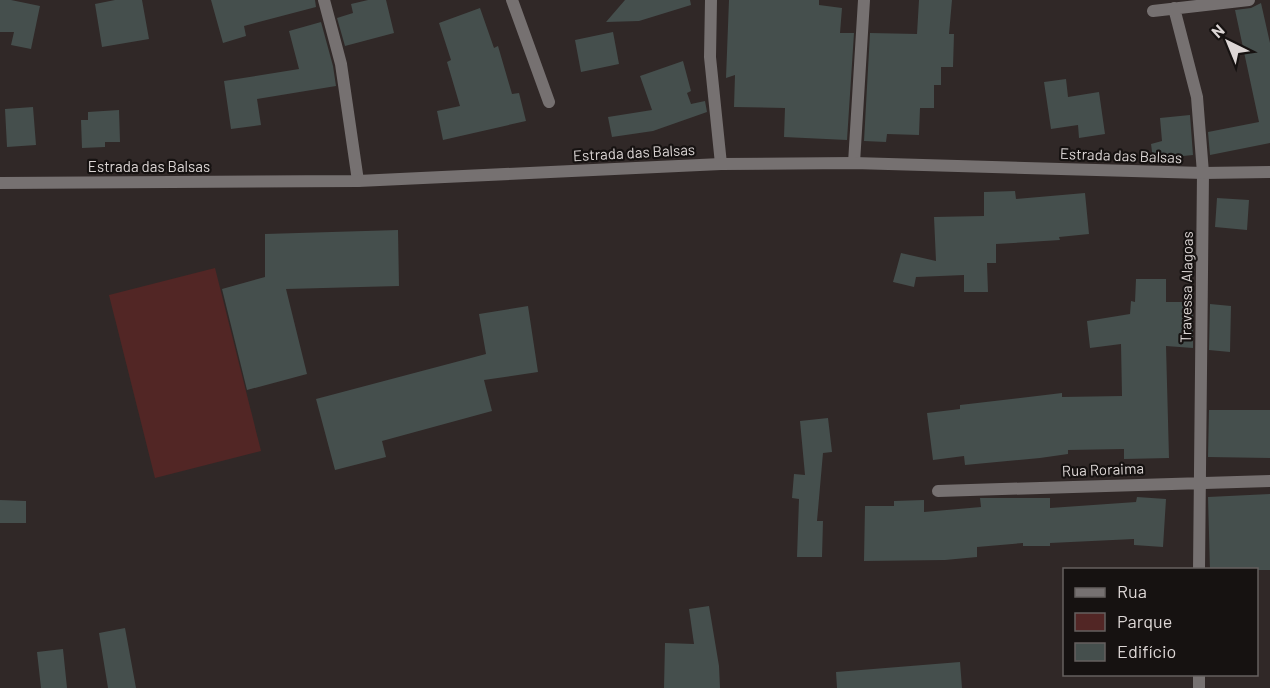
<svg xmlns="http://www.w3.org/2000/svg" width="1270" height="688" viewBox="0 0 1270 688" font-family="Barlow,sans-serif">
	<rect width="100%" height="100%" fill="#302827"/>
	<path fill="#522625" d="M 215,268 L 261,451 L 155,478 L 109,295 Z"/>
	<path fill="#454f4d" d="M 0,0 L 11,0 L 40,6 L 31,49 L 11,45 L 14,32 L 0,32 Z
		M 115,0 L 142,0 L 149,39 L 102,47 L 95,4 Z
		M 211,0 L 315,0 L 316,7 L 244,26 L 246,36 L 223,43 Z
		M 368,0 L 386,0 L 394,33 L 345,46 L 337,18 L 353,13 L 351,4 Z
		M 625,0 L 690,0 L 691,5 L 639,21 L 606,22 Z
		M 729,0 L 819,0 L 819,5 L 842,8 L 840,33 L 854,33 L 847,140 L 784,137 L 785,108 L 734,107 L 735,75 L 726,78 Z
		M 919,0 L 952,0 L 949,34 L 954,34 L 953,67 L 941,67 L 941,85 L 934,85 L 934,108 L 920,108 L 919,135 L 887,134 L 886,142 L 864,141 L 870,33 L 917,34 Z
		M 1261,3 L 1270,43 L 1270,143 L 1210,155 L 1208,132 L 1259,122 L 1235,10 L 1251,8 Z
		M 480,8 L 494,48 L 498,46 L 512,94 L 519,93 L 526,121 L 443,140 L 437,111 L 460,106 L 447,62 L 451,60 L 439,23 Z
		M 321,22 L 333,66 L 336,86 L 257,99 L 261,125 L 231,129 L 224,81 L 299,69 L 289,31 Z
		M 613,32 L 619,64 L 581,72 L 575,40 Z
		M 683,61 L 691,91 L 687,93 L 691,104 L 705,101 L 707,112 L 653,131 L 612,137 L 608,117 L 652,110 L 640,76 Z
		M 1066,79 L 1068,97 L 1099,92 L 1105,134 L 1079,138 L 1078,125 L 1051,129 L 1044,82 Z
		M 33,107 L 36,145 L 7,147 L 5,109 Z
		M 119,110 L 120,142 L 105,142 L 105,147 L 82,148 L 81,120 L 88,120 L 88,112 Z
		M 1190,115 L 1193,155 L 1153,159 L 1151,144 L 1162,141 L 1160,118 Z
		M 1015,191 L 1016,199 L 1085,193 L 1089,234 L 1059,237 L 1060,240 L 996,244 L 996,263 L 987,263 L 988,292 L 964,292 L 964,275 L 916,277 L 914,287 L 893,282 L 901,253 L 936,261 L 934,217 L 984,216 L 984,192 Z
		M 1217,198 L 1249,200 L 1247,230 L 1215,227 Z
		M 398,230 L 399,286 L 286,289 L 307,374 L 247,390 L 222,289 L 265,277 L 265,234 Z
		M 1136,279 L 1166,279 L 1166,302 L 1193,302 L 1193,348 L 1166,346 L 1169,458 L 1124,459 L 1124,449 L 1068,450 L 1068,454 L 1040,458 L 965,465 L 964,456 L 933,460 L 927,413 L 960,409 L 960,405 L 1062,393 L 1062,397 L 1122,396 L 1121,344 L 1090,348 L 1087,321 L 1130,314 L 1131,301 L 1135,302 Z
		M 1210,304 L 1231,306 L 1230,352 L 1209,350 Z
		M 528,306 L 538,372 L 484,380 L 492,411 L 382,441 L 386,457 L 335,470 L 316,399 L 486,354 L 479,314 Z
		M 1209,410 L 1270,410 L 1270,458 L 1208,457 Z
		M 828,418 L 832,452 L 823,453 L 817,521 L 823,521 L 822,557 L 797,557 L 799,499 L 792,498 L 794,474 L 805,475 L 800,421 Z
		M 1270,494 L 1270,570 L 1210,570 L 1208,497 Z
		M 1137,497 L 1166,499 L 1163,547 L 1134,545 L 1134,539 L 1050,543 L 1050,546 L 1023,546 L 1023,543 L 977,547 L 977,557 L 945,560 L 864,561 L 865,506 L 894,506 L 894,501 L 924,500 L 924,512 L 981,507 L 980,498 L 1050,498 L 1050,508 L 1136,502 Z
		M 0,500 L 26,501 L 26,523 L 0,523 Z
		M 709,606 L 719,666 L 720,688 L 664,688 L 665,643 L 694,644 L 689,609 Z
		M 125,628 L 136,688 L 108,688 L 99,633 Z
		M 63,649 L 67,688 L 41,688 L 37,652 Z
		M 960,662 L 962,688 L 837,688 L 836,672 Z"/>
	<g fill="none" stroke-linecap="round" stroke-linejoin="round">
		<path stroke="#767171" stroke-width="12" d="M 324,0 L 341,64 L 358,181
			M 512,0 L 549,102
			M 711,0 L 710,57 L 721,164
			M 1174,8 L 1197,97 L 1203,173 L 1199,570
			M 1153,11 L 1249,0
			M 854,163 L 864,0
			M 938,491 L 1270,481
			M 1199,688 L 1199,674"/>
		<path stroke="#767171" stroke-width="12" d="M 0,183 L 358,181 L 721,164 L 854,163 L 1203,173 L 1270,172"/>
	</g>
	<g text-anchor="middle" stroke-width="4.5" stroke-linejoin="round" paint-order="stroke">
		<g font-size="15" fill="#dcd6d5" stroke="#161211">
			<text transform="translate(634 153) rotate(-3)" y="5">Estrada das Balsas</text>
			<text transform="translate(1121 156) rotate(2)" y="5">Estrada das Balsas</text>
			<text x="149" y="172">Estrada das Balsas</text>
			<text transform="translate(1187 287) rotate(-89)" y="5">Travessa Alagoas</text>
			<text transform="translate(1103 470) rotate(-2)" y="5">Rua Roraima</text>
		</g>
	</g>
	<rect x="1063" y="568" width="195" height="108" fill="#161211" stroke="#65605f" stroke-width="1.5"/>
	<rect x="1075" y="588" width="30" height="9" fill="#767171" stroke="#65605f" stroke-width="1.5"/>
	<text x="1117" y="598" font-size="18" fill="#dcd6d5">Rua</text>
	<rect x="1075" y="613" width="30" height="18" fill="#522625" stroke="#65605f" stroke-width="1.5"/>
	<text x="1117" y="628" font-size="18" fill="#dcd6d5">Parque</text>
	<rect x="1075" y="643" width="30" height="18" fill="#454f4d" stroke="#65605f" stroke-width="1.5"/>
	<text x="1117" y="658" font-size="18" fill="#dcd6d5">Edifício</text>
	<g transform="translate(1228 42) rotate(317)" stroke="#161211" stroke-width="4.5" paint-order="stroke">
	<path d="M0-4.5L10 22L0 15L-10 22Z" fill="#dcd6d5"/>
	<text y="-9" font-size="16" font-weight="bold" text-anchor="middle" fill="#dcd6d5">N</text>
	</g>
</svg>
